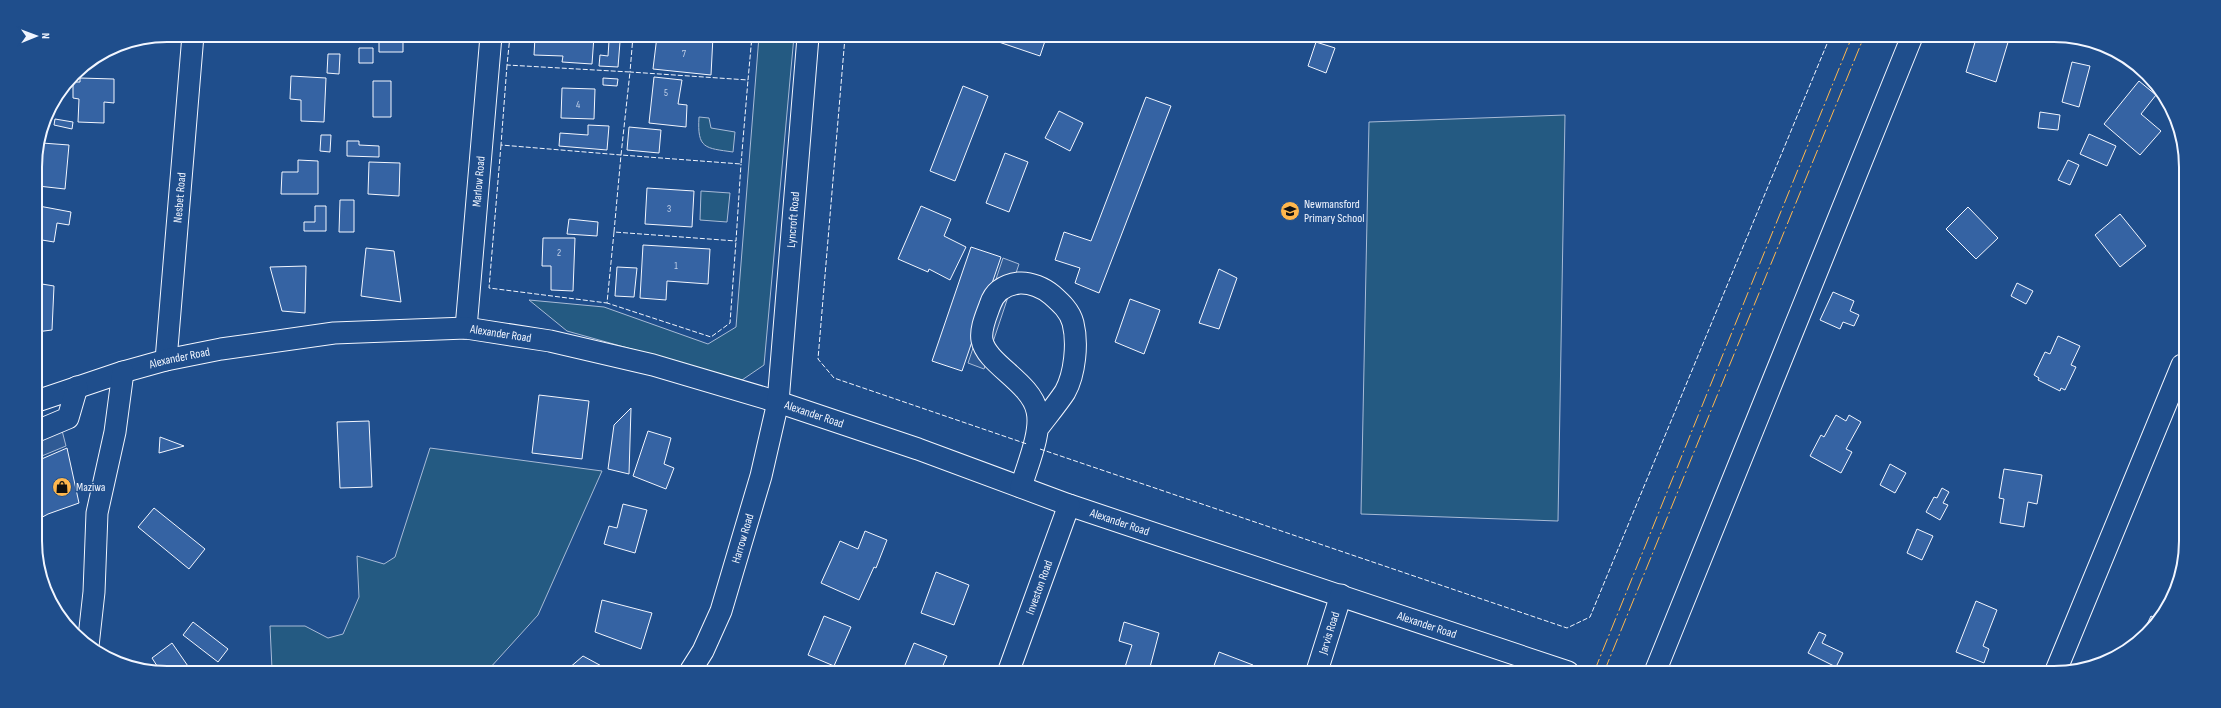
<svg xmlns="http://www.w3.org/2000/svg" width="2221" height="708" viewBox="0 0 2221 708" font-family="'Sofia Sans Condensed',sans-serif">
	<rect width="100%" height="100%" fill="#1f4e8c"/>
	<path fill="#245a82" stroke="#a8bbd7" d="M 759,36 L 794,36 L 764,365 L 742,380 L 567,331 L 529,300 L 604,307 L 708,344 L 736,327 Z
		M 1565,115 L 1558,521 L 1361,514 L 1369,122 Z
		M 699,117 L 709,118 L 711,128 L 735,132 L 733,152 C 705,148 697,149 699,117 Z
		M 701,191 L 730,193 L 727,222 L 700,220 Z
		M 430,448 L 602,471 L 538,615 L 489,669 L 272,669 L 270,626 L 305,626 L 328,638 L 343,634 L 359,597 L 357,556 L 384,564 L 395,557 Z"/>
	<path fill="#305b95" stroke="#a8bbd7" d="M 1003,258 L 1019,264 L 984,369 L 968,363 Z
		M 58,415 L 66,446 L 37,458 L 37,424 Z"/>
	<path fill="#3563a3" stroke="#f2f6ff" d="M 379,36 L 403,36 L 403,52 L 379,52 Z
		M 546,36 L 594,36 L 592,64 L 562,62 L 563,56 L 534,55 L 535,37 Z
		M 657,36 L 713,36 L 711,75 L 653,69 Z
		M 984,37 L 1044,37 L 1046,38 L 1040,56 Z
		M 1976,39 L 2009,39 L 1996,82 L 1966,72 Z
		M 609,41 L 620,42 L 618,67 L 599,66 L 600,55 L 608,56 Z
		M 1316,42 L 1335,48 L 1326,73 L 1308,66 Z
		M 359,48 L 373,48 L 373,63 L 359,63 Z
		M 328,54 L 340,54 L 339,74 L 327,73 Z
		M 2072,62 L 2090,66 L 2079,107 L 2062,102 Z
		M 291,76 L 326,78 L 324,122 L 301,121 L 301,100 L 290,99 Z
		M 654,77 L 682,80 L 678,104 L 687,105 L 686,127 L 649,123 Z
		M 80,78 L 114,79 L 114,103 L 104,102 L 104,123 L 78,122 L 79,99 L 73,98 L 73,82 L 80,82 Z
		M 603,78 L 618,79 L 617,86 L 603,85 Z
		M 373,81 L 391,81 L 391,117 L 373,117 Z
		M 2139,81 L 2156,95 L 2141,114 L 2161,131 L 2140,155 L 2104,124 Z
		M 963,86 L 988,96 L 955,181 L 930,171 Z
		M 562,88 L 595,89 L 594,119 L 561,118 Z
		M 1146,97 L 1171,106 L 1099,293 L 1075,283 L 1080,268 L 1055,260 L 1064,232 L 1091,241 Z
		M 1059,111 L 1083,123 L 1070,151 L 1045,138 Z
		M 2040,112 L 2060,115 L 2058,130 L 2038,128 Z
		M 55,119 L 73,122 L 72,129 L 54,125 Z
		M 588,125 L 609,126 L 607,150 L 559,146 L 560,133 L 588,135 Z
		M 629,127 L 661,130 L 659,153 L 627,150 Z
		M 2089,134 L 2116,146 L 2107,166 L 2080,154 Z
		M 321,135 L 331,135 L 330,152 L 320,151 Z
		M 347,141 L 359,141 L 359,145 L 379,146 L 379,157 L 347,156 Z
		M 42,143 L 69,145 L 65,189 L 38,186 Z
		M 1005,153 L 1028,162 L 1009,212 L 986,203 Z
		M 298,160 L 318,161 L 318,194 L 281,194 L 282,172 L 298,172 Z
		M 2068,160 L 2079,165 L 2070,185 L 2058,180 Z
		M 369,162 L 400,163 L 399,196 L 368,194 Z
		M 647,188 L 694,191 L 692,227 L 645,224 Z
		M 340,200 L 354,200 L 354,232 L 339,232 Z
		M 39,206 L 71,212 L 69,225 L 57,223 L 54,242 L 36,239 Z
		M 315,206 L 326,206 L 326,231 L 304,231 L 304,222 L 315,222 Z
		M 921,206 L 951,219 L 944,236 L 966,247 L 950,280 L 929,269 L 928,272 L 898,259 Z
		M 1968,207 L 1998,238 L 1976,259 L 1946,229 Z
		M 2120,214 L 2146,246 L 2120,267 L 2095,235 Z
		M 569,219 L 598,222 L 597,236 L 567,234 Z
		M 543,238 L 575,238 L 573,291 L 551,290 L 551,266 L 542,266 Z
		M 643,245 L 710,249 L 708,284 L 667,281 L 666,300 L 640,298 Z
		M 971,247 L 1001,257 L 962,371 L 932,361 Z
		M 366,248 L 394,251 L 401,302 L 361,296 Z
		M 306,266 L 305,313 L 282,311 L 270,267 Z
		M 617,267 L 637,268 L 634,297 L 615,296 Z
		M 1219,269 L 1237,278 L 1219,329 L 1199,323 Z
		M 36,283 L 54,286 L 52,330 L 36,332 Z
		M 2017,283 L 2033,291 L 2026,304 L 2011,296 Z
		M 1833,292 L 1854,301 L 1850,311 L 1859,315 L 1854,326 L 1843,322 L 1840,329 L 1820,320 Z
		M 1130,299 L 1160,310 L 1144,354 L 1115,342 Z
		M 2058,336 L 2080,346 L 2071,365 L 2076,367 L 2065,390 L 2061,388 L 2060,391 L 2038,380 L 2039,378 L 2034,375 L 2045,352 L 2050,354 Z
		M 539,395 L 589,401 L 582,459 L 532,453 Z
		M 631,408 L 629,474 L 608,469 L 614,425 Z
		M 1836,415 L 1846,421 L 1849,415 L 1861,422 L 1846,449 L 1852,452 L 1841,473 L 1810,456 L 1821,435 L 1824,437 Z
		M 369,421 L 372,487 L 340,488 L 337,422 Z
		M 648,431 L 671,438 L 664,464 L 674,468 L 666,489 L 633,476 Z
		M 160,437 L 184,446 L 159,453 Z
		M 67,448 L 79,503 L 48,514 L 37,520 L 37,461 Z
		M 1890,464 L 1906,473 L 1895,493 L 1880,485 Z
		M 2004,469 L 2042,475 L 2037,504 L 2028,502 L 2024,527 L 2000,523 L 2004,499 L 1999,498 Z
		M 1942,488 L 1949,492 L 1943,503 L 1948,505 L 1940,520 L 1926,512 L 1934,497 L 1937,498 Z
		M 623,504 L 647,510 L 635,553 L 604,544 L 609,526 L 617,528 Z
		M 154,508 L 205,549 L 189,569 L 138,527 Z
		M 1917,529 L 1933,536 L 1922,560 L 1907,553 Z
		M 865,531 L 887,540 L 876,568 L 874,567 L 859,600 L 821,583 L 840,541 L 858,549 Z
		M 936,572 L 969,585 L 954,625 L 921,613 Z
		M 602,600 L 652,613 L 641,649 L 595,632 Z
		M 1976,601 L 1997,610 L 1983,646 L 1989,649 L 1984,663 L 1956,652 Z
		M 824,616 L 851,627 L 834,666 L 808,655 Z
		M 2151,616 L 2159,620 L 2132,647 L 2138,635 L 2141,637 Z
		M 193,622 L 228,649 L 218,662 L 183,635 Z
		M 1124,622 L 1159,633 L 1149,671 L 1138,671 L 1125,667 L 1132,645 L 1119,641 Z
		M 1819,632 L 1826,635 L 1822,643 L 1843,653 L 1836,667 L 1808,653 Z
		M 172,643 L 190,669 L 159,669 L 152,658 Z
		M 914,643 L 947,656 L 941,670 L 903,670 Z
		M 1219,652 L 1253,665 L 1250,671 L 1212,671 Z
		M 583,656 L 607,669 L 568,669 Z
		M 1857,666 L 1874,672 L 1854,672 Z"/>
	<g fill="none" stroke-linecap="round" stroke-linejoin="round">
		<g stroke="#f2f6ff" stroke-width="23">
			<g id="minor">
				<path id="s1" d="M 466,328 L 491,36"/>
				<path id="s2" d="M 166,360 L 193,35"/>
				<path id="s3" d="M 37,401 L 123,372 L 166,360 L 221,349 L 334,333 L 466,328 L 550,341 L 653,365 L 778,402 L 918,449 L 1069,505 L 1568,672"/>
				<path d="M 37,431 L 68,418 L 77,387"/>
				<path d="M 1021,487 C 1027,466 1042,432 1037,411 C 1031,382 986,364 982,340 C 980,329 986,316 990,305 C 994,292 1004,285 1019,283 C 1030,282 1044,288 1052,295 C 1061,303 1070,311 1073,323 C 1078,343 1075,374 1065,392 C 1057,404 1047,416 1038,428"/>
				<path d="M 88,646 L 94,592 L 97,513 L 115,432 L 123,372"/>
				<path id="s4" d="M 691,670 L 703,651 L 721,611 L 761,476 L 778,402 L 808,37"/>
				<path id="s5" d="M 1009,670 L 1069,505"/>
				<path id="s6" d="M 1317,671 L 1341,595"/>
				<path d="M 1655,672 L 1911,39"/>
				<path d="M 2055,673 L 2182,365"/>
			</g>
		</g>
		<use href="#minor" stroke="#1f4e8c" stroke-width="21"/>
		<path stroke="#f2f6ff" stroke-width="1" stroke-dasharray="5 2" stroke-linecap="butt" d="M 510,36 L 507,65 L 630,72 L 621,155 L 741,164 L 748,80
			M 633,36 L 630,72 L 748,80 L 752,36
			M 845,37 L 818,359 L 834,378 L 1027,444
			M 507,65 L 501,145 L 621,155 L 614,232 L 736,241 L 741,164
			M 501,145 L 489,288 L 607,303
			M 614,232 L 607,303 L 711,337 L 730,323 L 736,241
			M 1040,449 L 1567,628 L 1590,617 L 1829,39"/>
		<path stroke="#ffb74d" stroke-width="1" stroke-dasharray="14 3 2 3" stroke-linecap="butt" d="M 1594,672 L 1851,39
			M 1604,672 L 1863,39"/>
	</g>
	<defs>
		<g id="school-disc" transform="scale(1)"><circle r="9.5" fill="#ffb74d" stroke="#1f4e8c"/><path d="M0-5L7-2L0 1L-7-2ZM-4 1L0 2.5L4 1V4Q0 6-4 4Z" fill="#111"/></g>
		<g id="shop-disc" transform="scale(1)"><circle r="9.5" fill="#ffb74d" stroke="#1f4e8c"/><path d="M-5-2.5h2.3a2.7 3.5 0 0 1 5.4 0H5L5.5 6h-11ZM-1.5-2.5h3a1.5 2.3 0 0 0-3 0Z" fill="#111"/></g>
	</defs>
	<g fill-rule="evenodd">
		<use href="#school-disc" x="1290" y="211"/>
		<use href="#shop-disc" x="62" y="487"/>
	</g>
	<g text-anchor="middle" stroke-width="3" stroke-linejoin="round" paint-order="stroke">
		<g font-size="10" fill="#c3d1e8">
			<text x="684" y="57">7</text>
			<text x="666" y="96">5</text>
			<text x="578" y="108">4</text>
			<text x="669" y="212">3</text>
			<text x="559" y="256">2</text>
			<text x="676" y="269">1</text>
		</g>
		<g font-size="12" fill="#f2f6ff" stroke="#1f4e8c">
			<text dy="4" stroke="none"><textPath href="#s1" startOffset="147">Marlow Road</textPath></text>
			<text dy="4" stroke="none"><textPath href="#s2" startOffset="163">Nesbet Road</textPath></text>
			<text dy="4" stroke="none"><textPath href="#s4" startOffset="466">Lyncroft Road</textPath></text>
			<text dy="4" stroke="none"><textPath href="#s3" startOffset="473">Alexander Road</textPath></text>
			<text dy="4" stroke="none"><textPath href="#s3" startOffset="149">Alexander Road</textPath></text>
			<text dy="4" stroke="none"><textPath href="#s3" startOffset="797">Alexander Road</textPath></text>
			<text dy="4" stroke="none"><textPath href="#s3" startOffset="1121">Alexander Road</textPath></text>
			<text dy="4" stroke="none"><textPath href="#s4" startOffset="142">Harrow Road</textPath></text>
			<text dy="4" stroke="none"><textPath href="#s5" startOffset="88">Investon Road</textPath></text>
			<text dy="4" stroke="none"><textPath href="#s3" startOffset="1445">Alexander Road</textPath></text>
			<text dy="4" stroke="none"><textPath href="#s6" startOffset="40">Jarvis Road</textPath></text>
		</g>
		<g font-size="12" fill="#f2f6ff" stroke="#1f4e8c" text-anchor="start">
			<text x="1304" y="208">Newmansford<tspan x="1304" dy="14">Primary School</tspan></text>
			<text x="76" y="491">Maziwa</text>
		</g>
	</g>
	<path d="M0 0H2221V708H0ZM167 42H2054A125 125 0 0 1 2179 167V541A125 125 0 0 1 2054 666H167A125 125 0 0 1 42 541V167A125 125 0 0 1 167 42Z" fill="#1f4e8c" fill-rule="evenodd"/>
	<path fill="none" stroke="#f2f6ff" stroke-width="2" d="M167 42H2054A125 125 0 0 1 2179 167V541A125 125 0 0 1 2054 666H167A125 125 0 0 1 42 541V167A125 125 0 0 1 167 42Z"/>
	<g transform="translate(36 36) rotate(89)" stroke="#1f4e8c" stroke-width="3" paint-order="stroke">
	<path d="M0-3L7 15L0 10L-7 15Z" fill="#f2f6ff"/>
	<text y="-6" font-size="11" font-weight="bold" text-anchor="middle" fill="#f2f6ff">N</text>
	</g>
</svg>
